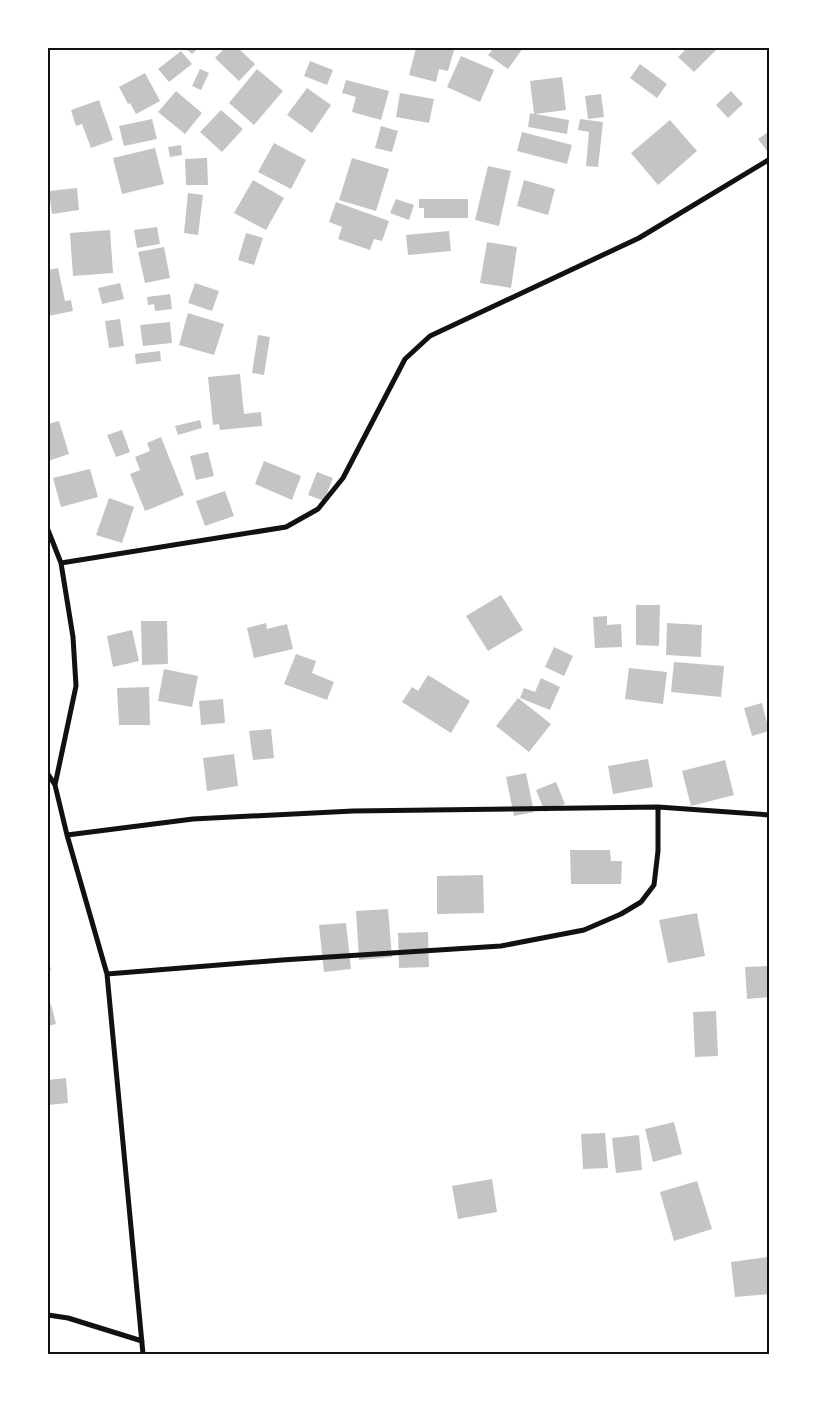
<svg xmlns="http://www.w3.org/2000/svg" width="817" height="1402" viewBox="0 0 817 1402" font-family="Ubuntu,sans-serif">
	<rect width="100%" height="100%" fill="#fff"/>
	<path fill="#c4c4c4" d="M 185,48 L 198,48 L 192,54 Z
		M 225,48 L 238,48 L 255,64 L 239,81 L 215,58 Z
		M 416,48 L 442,48 L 454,50 L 448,71 L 439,69 L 436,82 L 409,75 Z
		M 494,48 L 523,48 L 508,69 L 488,55 Z
		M 687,48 L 718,48 L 694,72 L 678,57 Z
		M 181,51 L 192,64 L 169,82 L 158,69 Z
		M 461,56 L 494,70 L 480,102 L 447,87 Z
		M 310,61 L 333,70 L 327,85 L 304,76 Z
		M 640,64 L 667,84 L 657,98 L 630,78 Z
		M 200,69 L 209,73 L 201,90 L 192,86 Z
		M 257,69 L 283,91 L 254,125 L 229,103 Z
		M 145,73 L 160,101 L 136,114 L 130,103 L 128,104 L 119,87 Z
		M 562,77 L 566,110 L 535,114 L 569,120 L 567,134 L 528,127 L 530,113 L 534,114 L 530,81 Z
		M 346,80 L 389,91 L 381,120 L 352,112 L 356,97 L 342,93 Z
		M 307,88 L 331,105 L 312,133 L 287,115 Z
		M 176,91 L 202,113 L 185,134 L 158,112 Z
		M 731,91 L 743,104 L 728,118 L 716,105 Z
		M 400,93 L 434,99 L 429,123 L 396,117 Z
		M 601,94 L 604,117 L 588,119 L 585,96 Z
		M 99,100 L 113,140 L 91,148 L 82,124 L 76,126 L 71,110 Z
		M 221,110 L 243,129 L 222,152 L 200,132 Z
		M 152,119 L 157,139 L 124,146 L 119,126 Z
		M 580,119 L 603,122 L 598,167 L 586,166 L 589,132 L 578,130 Z
		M 670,120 L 697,151 L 658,185 L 631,153 Z
		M 381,126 L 398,131 L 392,152 L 375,148 Z
		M 770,131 L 770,155 L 758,139 Z
		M 522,132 L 572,145 L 567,164 L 517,151 Z
		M 274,143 L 306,160 L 291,189 L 258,172 Z
		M 181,145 L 182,155 L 170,157 L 168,147 Z
		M 155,148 L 164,184 L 122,194 L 113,158 Z
		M 207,158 L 208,185 L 186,185 L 185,159 Z
		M 352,158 L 389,169 L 376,211 L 339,200 Z
		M 488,166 L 511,171 L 499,226 L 475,220 Z
		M 253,180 L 284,198 L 266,230 L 234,213 Z
		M 524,180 L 555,189 L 548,215 L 517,206 Z
		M 77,188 L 79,210 L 52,214 L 49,191 Z
		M 188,193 L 203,195 L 198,235 L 184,233 Z
		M 396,199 L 414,205 L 409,220 L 390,213 Z
		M 419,199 L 468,199 L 468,218 L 424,218 L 424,208 L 419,208 Z
		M 336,202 L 389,221 L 382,241 L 374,239 L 370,250 L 338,239 L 342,227 L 329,222 Z
		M 157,227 L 160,244 L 137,248 L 134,230 Z
		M 110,230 L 113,273 L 73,276 L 70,233 Z
		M 449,231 L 451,251 L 408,255 L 406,235 Z
		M 246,233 L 263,238 L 254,265 L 238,260 Z
		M 487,242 L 517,247 L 511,288 L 480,283 Z
		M 164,247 L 170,278 L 145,283 L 138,252 Z
		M 58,268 L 65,301 L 71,300 L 73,311 L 48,316 L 48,270 Z
		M 120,283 L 124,299 L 102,304 L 98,288 Z
		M 195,283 L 219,291 L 212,311 L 188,303 Z
		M 170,294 L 172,309 L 155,311 L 154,304 L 148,305 L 147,297 Z
		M 188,313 L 224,324 L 214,355 L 179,345 Z
		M 120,319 L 124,346 L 109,348 L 105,321 Z
		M 170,322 L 172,343 L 143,346 L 140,325 Z
		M 258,335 L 270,337 L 264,375 L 252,373 Z
		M 160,351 L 161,361 L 136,364 L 135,354 Z
		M 240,374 L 244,414 L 261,412 L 262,426 L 220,430 L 219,424 L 213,425 L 208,377 Z
		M 200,420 L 202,428 L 178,435 L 175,426 Z
		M 59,421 L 69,454 L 48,461 L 48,424 Z
		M 122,430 L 130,452 L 116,457 L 107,435 Z
		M 161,437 L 184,495 L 145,511 L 130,474 L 140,470 L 135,457 L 150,451 L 147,443 Z
		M 208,452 L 214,476 L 196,480 L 190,456 Z
		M 264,461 L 301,476 L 292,500 L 255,484 Z
		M 90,469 L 98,497 L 61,507 L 53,478 Z
		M 317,472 L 333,478 L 324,501 L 308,495 Z
		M 225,491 L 234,516 L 205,526 L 196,501 Z
		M 109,498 L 134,507 L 122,543 L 96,535 Z
		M 501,595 L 523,630 L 488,651 L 466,616 Z
		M 636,605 L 660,605 L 659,646 L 636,645 Z
		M 607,616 L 607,625 L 621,624 L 622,647 L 595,648 L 593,617 Z
		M 141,621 L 167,621 L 168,664 L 142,665 Z
		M 266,623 L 267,629 L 287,624 L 293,649 L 254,658 L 247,628 Z
		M 667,623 L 702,625 L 701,657 L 666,655 Z
		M 132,630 L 139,661 L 113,667 L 107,636 Z
		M 554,647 L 573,656 L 564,676 L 545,667 Z
		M 296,654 L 316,661 L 312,673 L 334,682 L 327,700 L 284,684 Z
		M 674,662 L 724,666 L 721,697 L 671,692 Z
		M 629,668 L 667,672 L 663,704 L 625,699 Z
		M 164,669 L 198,676 L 192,707 L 158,701 Z
		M 428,675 L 470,701 L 451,733 L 402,702 L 412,687 L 418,691 Z
		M 541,678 L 560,687 L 550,710 L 520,698 L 524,688 L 535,692 Z
		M 149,687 L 150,725 L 119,725 L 117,688 Z
		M 518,698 L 551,724 L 529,752 L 496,726 Z
		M 223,699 L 225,723 L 201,725 L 199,701 Z
		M 762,703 L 769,731 L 752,736 L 744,708 Z
		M 271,729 L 274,758 L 253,760 L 249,731 Z
		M 234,754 L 238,786 L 207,791 L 203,758 Z
		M 648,759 L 653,787 L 613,794 L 608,766 Z
		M 725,760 L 734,795 L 691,806 L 682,771 Z
		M 526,773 L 534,812 L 514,816 L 506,777 Z
		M 556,782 L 565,804 L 545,812 L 536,790 Z
		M 570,850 L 610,850 L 611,861 L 622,861 L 621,884 L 571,884 Z
		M 483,875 L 484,913 L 437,914 L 437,876 Z
		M 388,909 L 392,957 L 359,960 L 356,911 Z
		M 697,913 L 705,956 L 668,963 L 659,920 Z
		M 346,923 L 351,969 L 324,972 L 319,925 Z
		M 428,932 L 429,967 L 399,968 L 398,933 Z
		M 48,956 L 51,970 L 48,971 Z
		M 770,966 L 770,997 L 747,999 L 745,967 Z
		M 51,1004 L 56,1024 L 48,1026 L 48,1005 Z
		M 716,1011 L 718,1056 L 695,1057 L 693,1012 Z
		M 66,1078 L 68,1103 L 48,1105 L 48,1080 Z
		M 674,1122 L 682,1154 L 653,1162 L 645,1129 Z
		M 605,1133 L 608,1168 L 583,1169 L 581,1134 Z
		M 639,1135 L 642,1170 L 616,1173 L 612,1138 Z
		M 492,1179 L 497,1212 L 458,1219 L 452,1186 Z
		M 697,1181 L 712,1229 L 674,1241 L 660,1192 Z
		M 768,1257 L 770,1274 L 770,1294 L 735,1297 L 731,1262 Z"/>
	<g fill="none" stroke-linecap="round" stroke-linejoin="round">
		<path stroke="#111" stroke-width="5" d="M 48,530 L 61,563 L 73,637 L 76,686 L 55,785
			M 61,563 L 286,527 L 318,509 L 343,478 L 405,359 L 430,336 L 639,238 L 770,159
			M 48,774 L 55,785 L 67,835 L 107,974 L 143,1354
			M 67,835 L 193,819 L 353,811 L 658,807 L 770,815
			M 107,974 L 282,960 L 501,946 L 584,930 L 621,914 L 641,902 L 654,885 L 658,851 L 658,807
			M 48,1315 L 68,1318 L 142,1341"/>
	</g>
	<rect width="817" height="1402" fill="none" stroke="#ffffff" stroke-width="98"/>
	<rect x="49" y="49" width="719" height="1304" fill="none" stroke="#111" stroke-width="2"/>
</svg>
